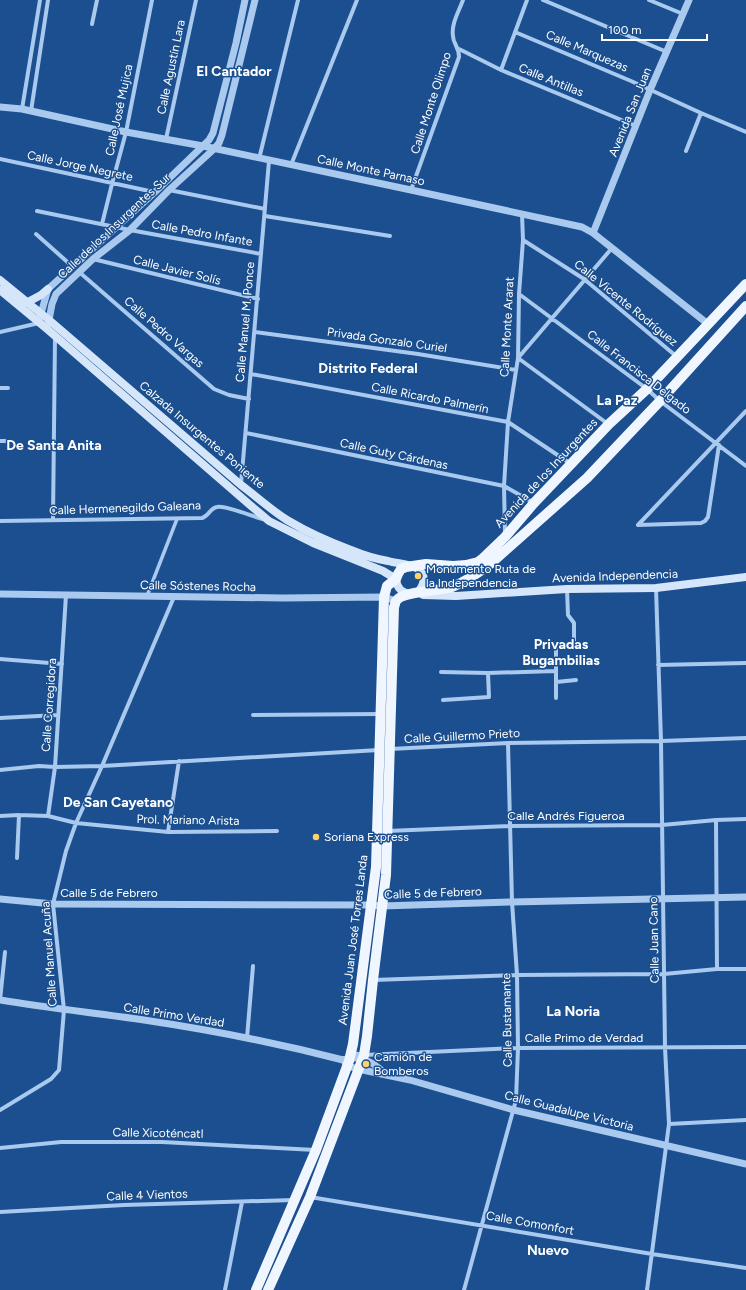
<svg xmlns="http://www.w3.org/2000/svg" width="746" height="1290" viewBox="0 0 746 1290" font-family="Figtree,sans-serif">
	<rect width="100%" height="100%" fill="#1b4f8f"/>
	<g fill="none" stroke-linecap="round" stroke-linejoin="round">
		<path stroke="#a9c9ee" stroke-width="3.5" d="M 147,596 L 177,519"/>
		<path stroke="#a9c9ee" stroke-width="4" d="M 543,0 L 667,52
			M 649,0 L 683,14
			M 92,24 L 97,0
			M 515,32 L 631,81 L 701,113 L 746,132
			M 459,49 L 501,70 L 636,126
			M 501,70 L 527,0
			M 22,109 L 40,0
			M 31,111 L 48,0
			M 166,139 L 196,0
			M 686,151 L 701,113
			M 0,159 L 154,192
			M 259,159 L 298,0
			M 291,165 L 357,0
			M 169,190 L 265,209
			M 411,190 L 459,57 C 459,46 453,44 453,36 C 451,24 459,11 463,0
			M 37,211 L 130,230 L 261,254
			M 265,216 L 390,236
			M 102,224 L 112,184 L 126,132 L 152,0
			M 36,234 L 73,267
			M 523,240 L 584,279 L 676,356
			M 93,259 L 258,299
			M 78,271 L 214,389 L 229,395 L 249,399
			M 519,294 L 647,389 L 660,401 L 746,466
			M 0,332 L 39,323
			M 255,332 L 418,354 L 516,370
			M 251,374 L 508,422 L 571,464
			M 0,388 L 8,388
			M 608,424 L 518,358 L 612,248
			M 246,433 L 504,486 L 534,503
			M 0,441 L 7,441
			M 241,484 L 269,161
			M 53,520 L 55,337
			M 0,521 L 202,518 C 209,516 210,508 217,507 C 225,505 254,517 263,519
			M 638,525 L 746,411
			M 638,525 L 701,523 L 705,521 L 708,517 L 719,445
			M 505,534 L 504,486 L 508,422 L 518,358 L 519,294 L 523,240 L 522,214
			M 0,659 L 62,664
			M 658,665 L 746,663
			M 441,672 L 488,673 L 556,671
			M 556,682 L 576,680
			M 556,698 L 556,647 L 574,646 L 574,623 L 568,615 L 567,589
			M 443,700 L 489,697 L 488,673
			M 253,715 L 380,714
			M 0,718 L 58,715
			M 390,749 L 508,743 L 661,741 L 746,738
			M 0,770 L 39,766 L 55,767 L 102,766 L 379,750
			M 0,816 L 19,815 L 48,816 L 76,823 L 168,832 L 277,831
			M 48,816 L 55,767 L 66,595
			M 716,820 L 717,969
			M 387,831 L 510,826 L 662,825 L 716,820 L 746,819
			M 168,832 L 179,761
			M 17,858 L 19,815
			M 373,980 L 517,975 L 664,974 L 717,969 L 746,969
			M 0,1000 L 5,952
			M 247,1038 L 253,966
			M 352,1053 L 364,1055 L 518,1048 L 746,1047
			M 0,1110 L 51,1079 L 59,1070 L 64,1010 L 53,904 L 66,851 L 76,823 L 102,766 L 174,597
			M 669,1124 L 746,1120
			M 0,1148 L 61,1142 L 162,1142 L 315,1150
			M 310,1197 L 652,1254 L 746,1268
			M 0,1212 L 124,1205 L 294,1200
			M 225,1290 L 242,1202
			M 464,1290 L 516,1100 L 518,1048 L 517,975 L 512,902 L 508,743
			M 647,1290 L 669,1124 L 665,1048 L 661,741 L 656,588"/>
		<path stroke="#a9c9ee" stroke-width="7" d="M 0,107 L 22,109 L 126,132 L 203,146 L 411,190 L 582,227 L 593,233 L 708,324
			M 593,233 L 650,90 L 689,0
			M 40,317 L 48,289 L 155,192 L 209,140 L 213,133 L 236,43 L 245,0
			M 48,325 L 52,304 L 56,294 L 93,259 L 130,230 L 169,190 L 214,149 L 219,143 L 222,135 L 255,0
			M 0,594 L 282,598 L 384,597 L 396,601
			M 0,899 L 53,904 L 371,905 L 382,906 L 512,902 L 746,897
			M 0,1000 C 48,1008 96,1013 144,1020 C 211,1030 277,1043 343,1060 C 360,1053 374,1063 387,1075
			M 343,1060 L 348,1066 L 358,1069 L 410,1080 L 514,1110 L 746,1164"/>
		<path stroke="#d6e6fa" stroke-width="8" d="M 0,280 L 49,320 L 241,485 C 256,496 271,510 287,520 C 307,532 329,542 351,550 C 363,555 376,559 388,561 C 398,564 409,563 418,569 C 427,575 424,585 418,592
			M 0,290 L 47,329 L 250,505 L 269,521 L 313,543 L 383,571 L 396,579 C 397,589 402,593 412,594
			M 26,303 L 41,295 L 48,289
			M 423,595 L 456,596 L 567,589 L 656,588 L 746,577"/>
		<path stroke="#f0f6ff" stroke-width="10" d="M 256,1290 L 316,1150 L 349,1061 L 353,1044 L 376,867 L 384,597 L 387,586 L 396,579 L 398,574 L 401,569 L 406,567 L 426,564 L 453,566 L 466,565 L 478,562 L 482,559 L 505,537 L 534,503 L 609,424 L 647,389 L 746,284
			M 268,1290 L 310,1197 L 364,1055 L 367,1036 L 373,980 L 386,875 L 394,607 C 395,605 395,603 396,601 C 402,591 441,591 452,587 C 465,582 478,573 489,565 L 587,478 L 660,401 L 746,306"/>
	</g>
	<g fill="#ffd166" stroke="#1b4f8f" stroke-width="1.5">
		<circle cx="418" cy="576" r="4"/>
		<circle cx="316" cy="837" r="4"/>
		<circle cx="366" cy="1064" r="4"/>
	</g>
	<g text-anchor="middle" stroke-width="3" stroke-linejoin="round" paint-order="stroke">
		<g font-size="12" fill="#fff" stroke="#1b4f8f">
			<text transform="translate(587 51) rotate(23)" y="4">Calle Marquezas</text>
			<text transform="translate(171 67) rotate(-78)" y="4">Calle Agustín Lara</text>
			<text transform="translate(551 80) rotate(22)" y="4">Calle Antillas</text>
			<text transform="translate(431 103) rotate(-72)" y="4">Calle Monte Olimpo</text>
			<text transform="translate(119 110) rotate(-78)" y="4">Calle José Mujica</text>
			<text transform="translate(630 112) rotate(-68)" y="4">Avenida San Juan</text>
			<text transform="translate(80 166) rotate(12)" y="4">Calle Jorge Negrete</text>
			<text transform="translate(371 170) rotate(12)" y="4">Calle Monte Parnaso</text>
			<text transform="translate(114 226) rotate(-43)" y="4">Calle de los Insurgentes Sur</text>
			<text transform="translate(202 233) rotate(10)" y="4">Calle Pedro Infante</text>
			<text transform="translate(177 270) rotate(14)" y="4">Calle Javier Solís</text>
			<text transform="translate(626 303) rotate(39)" y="4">Calle Vicente Rodríguez</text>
			<text transform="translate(245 322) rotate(-85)" y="4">Calle Manuel M. Ponce</text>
			<text transform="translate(507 327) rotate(-87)" y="4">Calle Monte Ararat</text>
			<text transform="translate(164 332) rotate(41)" y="4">Calle Pedro Vargas</text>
			<text transform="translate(387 340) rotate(8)" y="4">Privada Gonzalo Curiel</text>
			<text transform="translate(639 372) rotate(38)" y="4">Calle Francisca Delgado</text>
			<text transform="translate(430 398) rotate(11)" y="4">Calle Ricardo Palmerín</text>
			<text transform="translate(202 435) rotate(40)" y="4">Calzada Insurgentes Poniente</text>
			<text transform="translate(394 454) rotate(12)" y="4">Calle Guty Cárdenas</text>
			<text transform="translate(546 473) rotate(-47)" y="4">Avenida de los Insurgentes</text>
			<text transform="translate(125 508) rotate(-2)" y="4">Calle Hermenegildo Galeana</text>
			<text transform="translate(615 576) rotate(-2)" y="4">Avenida Independencia</text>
			<text transform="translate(198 586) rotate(1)" y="4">Calle Sóstenes Rocha</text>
			<text transform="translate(49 705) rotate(-86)" y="4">Calle Corregidora</text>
			<text transform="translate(462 736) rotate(-3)" y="4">Calle Guillermo Prieto</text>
			<text x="566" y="820">Calle Andrés Figueroa</text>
			<text transform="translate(188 820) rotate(1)" y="4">Prol. Mariano Arista</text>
			<text x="109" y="897">Calle 5 de Febrero</text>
			<text transform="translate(433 893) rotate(-2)" y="4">Calle 5 de Febrero</text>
			<text transform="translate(353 940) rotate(-83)" y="4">Avenida Juan José Torres Landa</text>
			<text transform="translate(654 940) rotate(-91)" y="4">Calle Juan Cano</text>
			<text transform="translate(49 954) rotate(-94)" y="4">Calle Manuel Acuña</text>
			<text transform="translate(174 1015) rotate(9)" y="4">Calle Primo Verdad</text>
			<text transform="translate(507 1020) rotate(-91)" y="4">Calle Bustamante</text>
			<text x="584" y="1042">Calle Primo de Verdad</text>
			<text transform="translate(569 1111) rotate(14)" y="4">Calle Guadalupe Victoria</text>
			<text transform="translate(158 1133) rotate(1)" y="4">Calle Xicoténcatl</text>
			<text transform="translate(147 1195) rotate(-2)" y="4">Calle 4 Vientos</text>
			<text transform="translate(530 1223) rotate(10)" y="4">Calle Comonfort</text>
		</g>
		<g font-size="12" fill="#fff" stroke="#1b4f8f" text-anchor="start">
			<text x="426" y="573">Monumento Ruta de<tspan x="426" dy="14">la Independencia</tspan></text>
			<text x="324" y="841">Soriana Express</text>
			<text x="374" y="1061">Camión de<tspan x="374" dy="14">Bomberos</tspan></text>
		</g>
		<g font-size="14" font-weight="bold" fill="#fff" stroke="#1b4f8f">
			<text x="234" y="76">El Cantador</text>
			<text x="368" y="373">Distrito Federal</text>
			<text x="617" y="405">La Paz</text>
			<text x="54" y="450">De Santa Anita</text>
			<text x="561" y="649">Privadas<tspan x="561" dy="16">Bugambilias</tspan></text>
			<text x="118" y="807">De San Cayetano</text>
			<text x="573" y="1016">La Noria</text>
			<text x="548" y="1255">Nuevo</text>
		</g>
	</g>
	<path d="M602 34v6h105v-6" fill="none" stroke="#ffffff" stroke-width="2"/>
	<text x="608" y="34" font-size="12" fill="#ffffff" stroke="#1b4f8f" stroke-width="3" paint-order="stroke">100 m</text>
</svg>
